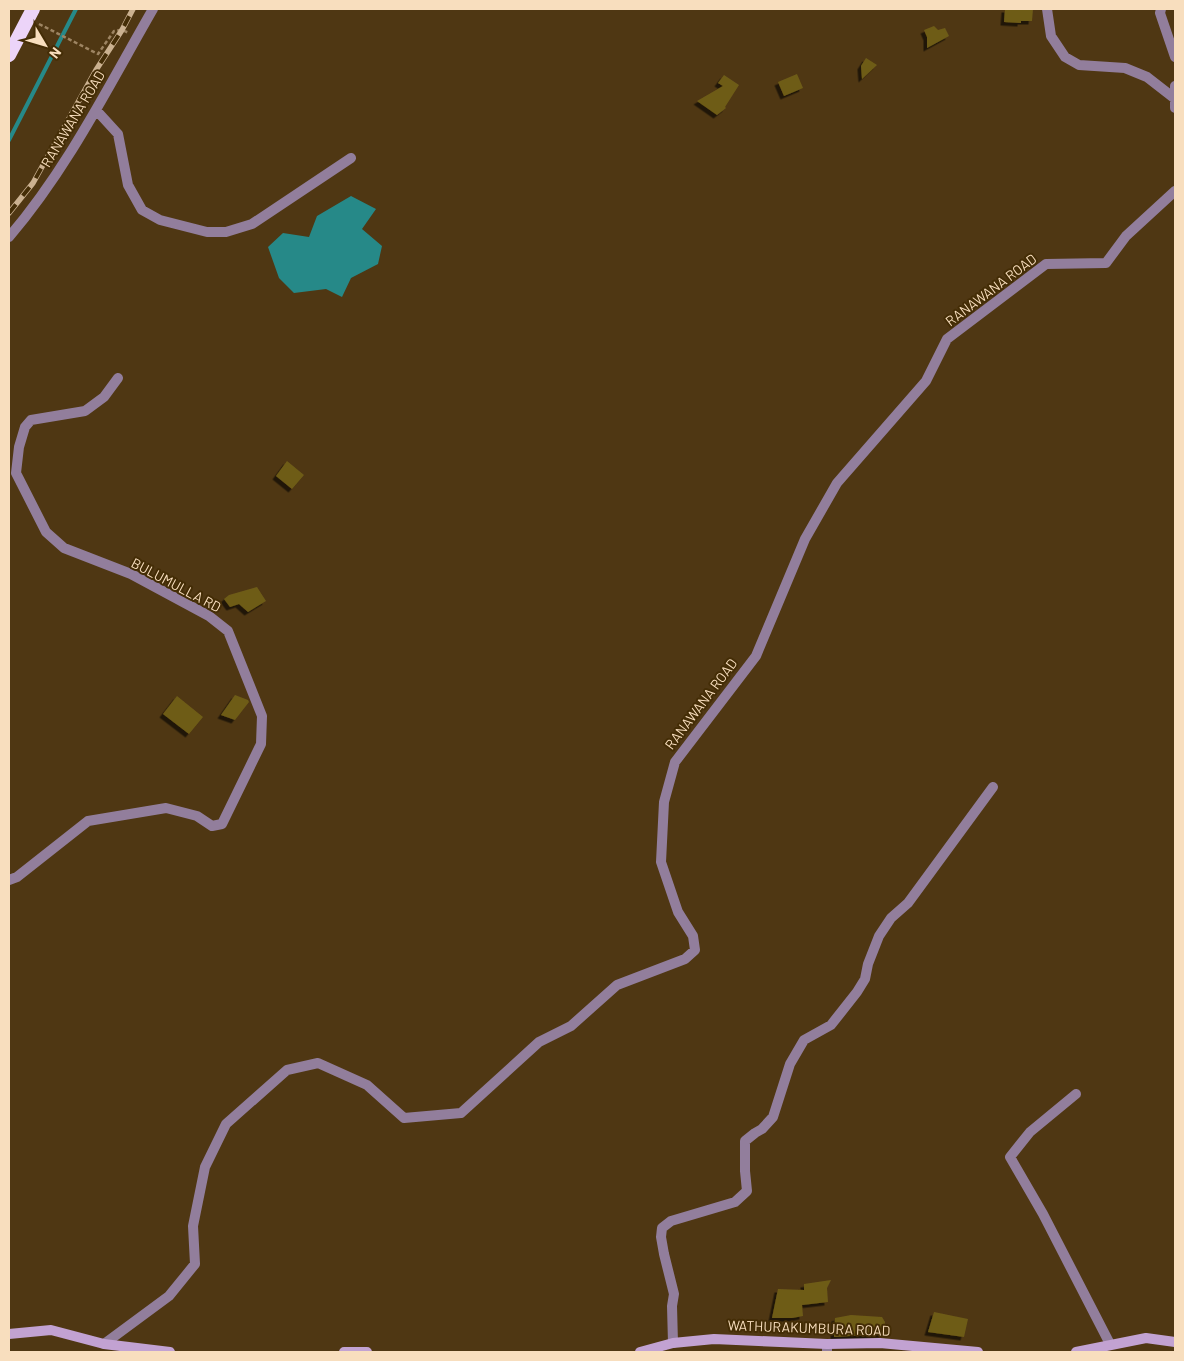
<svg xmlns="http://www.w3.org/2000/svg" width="1184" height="1361" viewBox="0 0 1184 1361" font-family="Barlow,sans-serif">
	<defs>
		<filter id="shadow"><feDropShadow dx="-3.5" dy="3.5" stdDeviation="0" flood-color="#0009"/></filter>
	</defs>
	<rect width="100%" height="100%" fill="#4f3713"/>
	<path fill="#268988" d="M 351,196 L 376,209 L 362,229 L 382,246 L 378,264 L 351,278 L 342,297 L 326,289 L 294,293 L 279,278 L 268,247 L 283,233 L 309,237 L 317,216 Z"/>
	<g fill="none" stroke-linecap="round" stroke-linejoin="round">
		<path stroke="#268988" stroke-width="4" d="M 9,140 L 76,9"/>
	</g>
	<path fill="#6e5c18" filter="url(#shadow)" d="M 1005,9 L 1033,9 L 1032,21 L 1021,21 L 1021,23 L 1004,22 Z
		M 934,26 L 938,30 L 945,28 L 949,36 L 927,48 L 927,37 L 924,30 Z
		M 866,58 L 877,65 L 862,79 L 861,66 Z
		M 797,74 L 803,88 L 784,96 L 778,82 Z
		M 724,75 L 739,85 L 725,107 L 726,108 L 717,115 L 697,101 L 723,86 L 718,83 Z
		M 287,461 L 304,475 L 292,489 L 276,476 Z
		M 257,587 L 266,601 L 248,612 L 239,604 L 230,607 L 224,599 L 229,595 Z
		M 235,695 L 248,700 L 249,702 L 235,720 L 221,715 Z
		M 177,696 L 203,717 L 189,734 L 163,714 Z
		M 831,1280 L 827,1288 L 828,1302 L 802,1305 L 803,1316 L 792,1318 L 772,1318 L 778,1289 L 804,1290 L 804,1284 Z
		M 934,1312 L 968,1319 L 964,1337 L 928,1332 Z
		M 851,1315 L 882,1317 L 885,1322 L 883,1334 L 834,1337 L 835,1318 Z"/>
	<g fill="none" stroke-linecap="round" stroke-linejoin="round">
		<path stroke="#9d8462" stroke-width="2.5" stroke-dasharray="4 2.5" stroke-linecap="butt" d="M 39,24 L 98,54 L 114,31 L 122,30 L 129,33"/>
		<path stroke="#927e9c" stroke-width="10" d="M 1047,9 L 1051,36 L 1065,57 L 1079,65 L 1125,68 L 1147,77 L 1174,98
			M 1161,9 L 1160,13 L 1175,57
			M 1175,86 L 1175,108
			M 97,111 L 118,134 L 128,185 L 142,210 L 160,220 L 207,232 L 226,232 L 252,224 L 351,158
			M 9,237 C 68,168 108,87 153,9
			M 9,880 L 17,877 L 88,821 L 166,808 L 197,816 L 212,826 L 222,824 L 261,744 L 262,716 L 228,631 L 209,616 L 131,574 L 64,548 L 46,532 L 16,473 L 19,447 L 25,427 L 31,420 L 85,411 L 104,397 L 118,378
			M 1076,1094 L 1030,1132 L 1010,1157 L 1043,1214 L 1110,1344
			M 673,1343 L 672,1306 L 674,1294 L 664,1254 L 661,1237 L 662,1228 L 671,1221 L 735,1202 L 747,1191 L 745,1171 L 745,1141 L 755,1133 L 762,1129 L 773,1117 L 790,1064 L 804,1040 L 831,1025 L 857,992 L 865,979 L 868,964 L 879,936 L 891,918 L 908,903 L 993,787
			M 104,1344 L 169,1296 L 195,1264 L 193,1226 L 205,1167 L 226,1124 L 287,1070 L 318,1063 L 367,1085 L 404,1118 L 461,1113 L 539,1042 L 571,1026 L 617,985 L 685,959 L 695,950 L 693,936 L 678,912 L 661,862 L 664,802 L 675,762 L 756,656 L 805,539 L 837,483 L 926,381 L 947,339 L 1046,264 L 1106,263 L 1126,236 L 1175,191
			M 827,1344 L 827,1352"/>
		<path stroke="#c2a2d2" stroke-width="10" d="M 9,1334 L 51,1330 L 104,1344 L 170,1352
			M 344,1352 L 367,1352
			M 640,1352 L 673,1343 L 714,1339 L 827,1344 L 880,1343 L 978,1352
			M 1076,1352 L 1146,1338 L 1175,1342"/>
		<path stroke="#ecd4f9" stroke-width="14" d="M 9,55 L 33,9"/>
		<g stroke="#cbb190" stroke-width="5.5">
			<path id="rail" d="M 9,213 L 33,183 L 96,70 L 122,30 L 133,9"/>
		</g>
		<use href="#rail" stroke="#442d06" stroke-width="4" stroke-dasharray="11" stroke-linecap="butt"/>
	</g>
	<g text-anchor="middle" stroke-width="4" stroke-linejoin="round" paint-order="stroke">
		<g font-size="14" fill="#f8debe" stroke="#442d06">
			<text transform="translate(73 119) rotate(-59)" y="5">RANAWANA ROAD</text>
			<text transform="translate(991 290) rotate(-37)" y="5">RANAWANA ROAD</text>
			<text transform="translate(176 585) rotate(28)" y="5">BULUMULLA RD</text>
			<text transform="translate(701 704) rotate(-53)" y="5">RANAWANA ROAD</text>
			<text transform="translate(809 1328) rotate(2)" y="5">WATHURAKUMBURA ROAD</text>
		</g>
	</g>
	<rect width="1184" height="1361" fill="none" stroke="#f8debe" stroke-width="20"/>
	<g transform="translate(45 45) rotate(128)" stroke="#442d06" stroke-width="4" paint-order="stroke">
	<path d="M0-4L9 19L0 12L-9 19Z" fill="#f8debe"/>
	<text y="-8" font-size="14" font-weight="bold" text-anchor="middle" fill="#f8debe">N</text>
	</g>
</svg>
